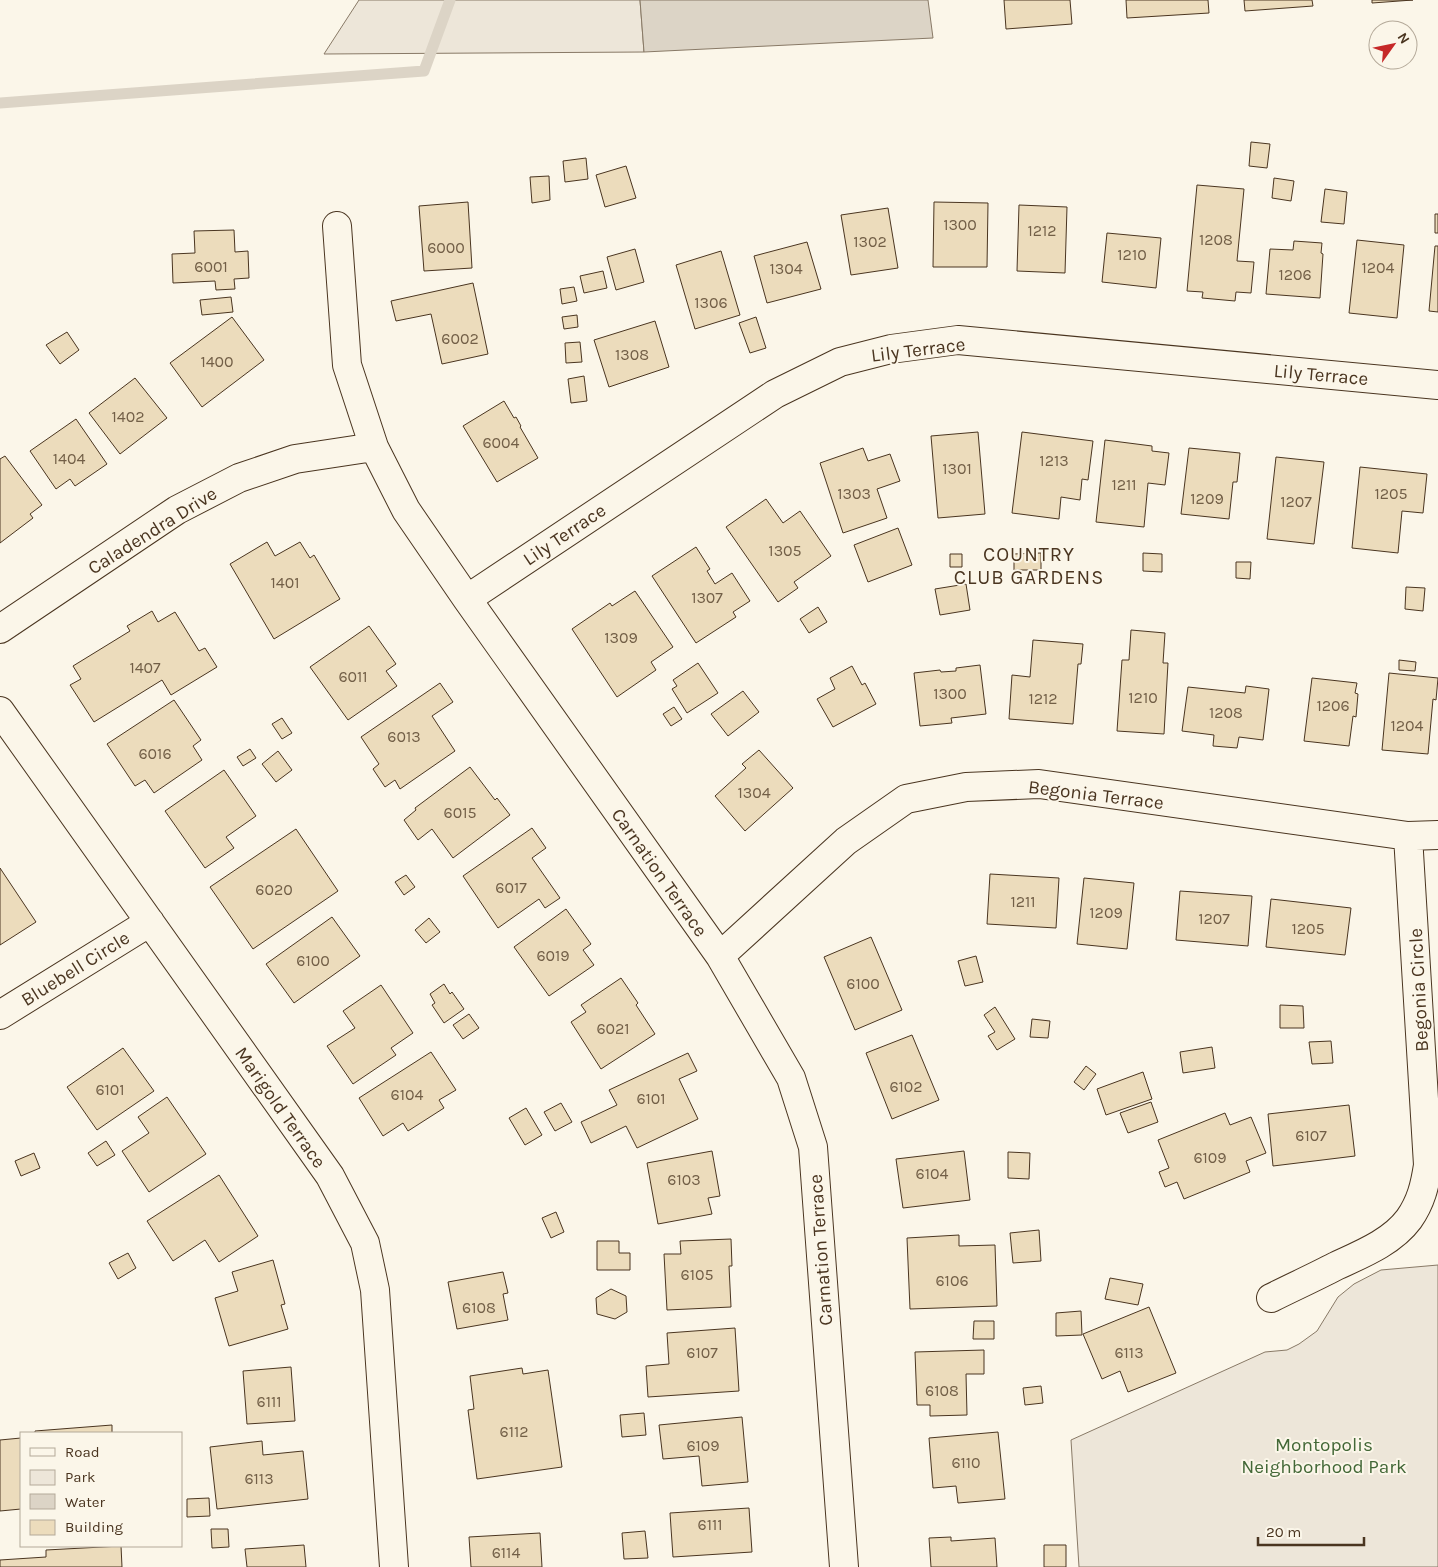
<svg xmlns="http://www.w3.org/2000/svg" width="1438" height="1567" viewBox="0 0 1438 1567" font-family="Karla,sans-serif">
	<rect width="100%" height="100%" fill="#fbf6e9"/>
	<path fill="#ede6d9" stroke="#887966" d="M 359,0 L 640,0 L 644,52 L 324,54 Z
		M 1438,1265 L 1438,1567 L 1079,1567 L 1071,1440 L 1265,1352 L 1287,1350 L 1299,1344 L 1317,1331 L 1338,1297 L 1354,1284 L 1381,1270 Z"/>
	<path fill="#dcd4c6" stroke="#887966" d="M 640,0 L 928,0 L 933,38 L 644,52 Z"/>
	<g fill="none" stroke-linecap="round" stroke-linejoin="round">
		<path stroke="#dcd4c6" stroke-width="11" d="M 0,103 L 424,71 L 450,0"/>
	</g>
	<path fill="#ecdcbc" stroke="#4a3520" d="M 1004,0 L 1070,0 L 1072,24 L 1006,29 Z
		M 1126,0 L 1208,0 L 1209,13 L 1127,18 Z
		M 1244,0 L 1312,0 L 1313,6 L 1245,11 Z
		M 1372,0 L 1413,0 L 1372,3 Z
		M 1251,142 L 1270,144 L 1267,168 L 1249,166 Z
		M 586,158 L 588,179 L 565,182 L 563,161 Z
		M 626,166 L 636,198 L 605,207 L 596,175 Z
		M 549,176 L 550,200 L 532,203 L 530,177 Z
		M 1274,178 L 1294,181 L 1291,201 L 1272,198 Z
		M 1197,185 L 1244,189 L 1237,261 L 1254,262 L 1251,293 L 1236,292 L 1235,301 L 1202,298 L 1203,292 L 1187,291 Z
		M 1325,189 L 1347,192 L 1344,224 L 1321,222 Z
		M 468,202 L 472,268 L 424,271 L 419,206 Z
		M 934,202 L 988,203 L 987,267 L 933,267 Z
		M 1019,205 L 1067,207 L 1065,273 L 1017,271 Z
		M 888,208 L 898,268 L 851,275 L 841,215 Z
		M 1435,214 L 1438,214 L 1438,233 L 1435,233 Z
		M 234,230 L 235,252 L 248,251 L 249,278 L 234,279 L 235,289 L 216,290 L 215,281 L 173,283 L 172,254 L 195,253 L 194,231 Z
		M 1107,233 L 1161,238 L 1156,288 L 1102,282 Z
		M 1357,240 L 1404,245 L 1397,318 L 1349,313 Z
		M 1294,241 L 1322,243 L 1321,253 L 1323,254 L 1320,298 L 1266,294 L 1270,249 L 1293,250 Z
		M 807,242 L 821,289 L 767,303 L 754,256 Z
		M 1435,246 L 1438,246 L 1438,312 L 1429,311 Z
		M 635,249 L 644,282 L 616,290 L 607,257 Z
		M 721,251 L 740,315 L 695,329 L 676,265 Z
		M 603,271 L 607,288 L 584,293 L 580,276 Z
		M 473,283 L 488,354 L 442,364 L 431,314 L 396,321 L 391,301 Z
		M 574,287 L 577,301 L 562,304 L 560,289 Z
		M 231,297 L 233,312 L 202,315 L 200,300 Z
		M 577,315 L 578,327 L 564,329 L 562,317 Z
		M 232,317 L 264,360 L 202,407 L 170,363 Z
		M 756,317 L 766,348 L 750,353 L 739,323 Z
		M 655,321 L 669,367 L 609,387 L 594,340 Z
		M 67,332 L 79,350 L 60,364 L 46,345 Z
		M 580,342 L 582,362 L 566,363 L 565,343 Z
		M 584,376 L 587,401 L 571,403 L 568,379 Z
		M 135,378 L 167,418 L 120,454 L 89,413 Z
		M 504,401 L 514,418 L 516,417 L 521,426 L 520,427 L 538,458 L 497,482 L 463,426 Z
		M 76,419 L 107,464 L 75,486 L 70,479 L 56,489 L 30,451 Z
		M 978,432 L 985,514 L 938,518 L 931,436 Z
		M 1022,432 L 1093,441 L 1088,480 L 1082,479 L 1080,500 L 1061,497 L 1059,519 L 1012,513 Z
		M 1105,440 L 1152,446 L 1152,451 L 1169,453 L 1165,485 L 1148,483 L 1144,527 L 1096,522 Z
		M 863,448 L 868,461 L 890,454 L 900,481 L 877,489 L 887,518 L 843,533 L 820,463 Z
		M 1189,448 L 1240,453 L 1237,482 L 1233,482 L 1229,519 L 1181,514 Z
		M 5,456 L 42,505 L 30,514 L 33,518 L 0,543 L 0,459 Z
		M 1276,457 L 1324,462 L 1314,544 L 1267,539 Z
		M 1360,467 L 1427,474 L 1423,513 L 1402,511 L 1398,553 L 1352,548 Z
		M 766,499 L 783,523 L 800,511 L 831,556 L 794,582 L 798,588 L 778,602 L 726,527 Z
		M 898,528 L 912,565 L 868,582 L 854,545 Z
		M 267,542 L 275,556 L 300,542 L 310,558 L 314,555 L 340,599 L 274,639 L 230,564 Z
		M 696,547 L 710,569 L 707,571 L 715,584 L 732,573 L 750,601 L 733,612 L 736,617 L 696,643 L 652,576 Z
		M 1041,553 L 1041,570 L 1014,570 L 1014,554 Z
		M 1143,553 L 1162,554 L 1162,572 L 1143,571 Z
		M 950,554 L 962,554 L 962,567 L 950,567 Z
		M 1236,562 L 1251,562 L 1250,579 L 1236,578 Z
		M 966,584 L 970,610 L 940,615 L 935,589 Z
		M 1406,587 L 1425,588 L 1423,611 L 1405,609 Z
		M 635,591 L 673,647 L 651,662 L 656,670 L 617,697 L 572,629 L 610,603 L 612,606 Z
		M 818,607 L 827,622 L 809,633 L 800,619 Z
		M 152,611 L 158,622 L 175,612 L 199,651 L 205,648 L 217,667 L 171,695 L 162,680 L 94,722 L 70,685 L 81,679 L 73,666 L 130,631 L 127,626 Z
		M 369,626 L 396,664 L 386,671 L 397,686 L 348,720 L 310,667 Z
		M 1131,630 L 1165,633 L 1163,663 L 1168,663 L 1164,734 L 1117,731 L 1122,660 L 1129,660 Z
		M 1033,640 L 1083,644 L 1081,664 L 1078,664 L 1073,724 L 1009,719 L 1012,675 L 1030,677 Z
		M 1399,660 L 1416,662 L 1415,671 L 1399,670 Z
		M 698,663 L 718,693 L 687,713 L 672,689 L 677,686 L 673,680 Z
		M 980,665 L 986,714 L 951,718 L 952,723 L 920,726 L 914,673 L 940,670 L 941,672 L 956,671 L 956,668 Z
		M 852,666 L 862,685 L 865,683 L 876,704 L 833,727 L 817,699 L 835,689 L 830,678 Z
		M 1389,673 L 1438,678 L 1436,700 L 1433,699 L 1428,754 L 1382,750 Z
		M 1312,678 L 1357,683 L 1355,693 L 1358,694 L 1356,717 L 1353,716 L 1349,746 L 1304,741 Z
		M 440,683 L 453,702 L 432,716 L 455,751 L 400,789 L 395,780 L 385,787 L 373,769 L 379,764 L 361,737 Z
		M 1246,686 L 1269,689 L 1263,740 L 1239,737 L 1237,748 L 1213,746 L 1214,735 L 1182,731 L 1188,687 L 1245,693 Z
		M 743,691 L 759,712 L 728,736 L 711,714 Z
		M 174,700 L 201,740 L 193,746 L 202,760 L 154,793 L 145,780 L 135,786 L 107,744 Z
		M 674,707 L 682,719 L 671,726 L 663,714 Z
		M 282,718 L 292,733 L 282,739 L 272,724 Z
		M 250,749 L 256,758 L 243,766 L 237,757 Z
		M 759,750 L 793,788 L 745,831 L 715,796 L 746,768 L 742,764 Z
		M 278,751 L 292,770 L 276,782 L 262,764 Z
		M 470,767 L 495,800 L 497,798 L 510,815 L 453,858 L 432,829 L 418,840 L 404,820 L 416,810 L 415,808 Z
		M 224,770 L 256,816 L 226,837 L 234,848 L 205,868 L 165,811 Z
		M 532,828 L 546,848 L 532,858 L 560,898 L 545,908 L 539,899 L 498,928 L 463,876 Z
		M 296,829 L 338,891 L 253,949 L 210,887 Z
		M 0,868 L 36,922 L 0,945 Z
		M 990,874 L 1059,878 L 1056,928 L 987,924 Z
		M 406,875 L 415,887 L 404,895 L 395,882 Z
		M 1084,878 L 1134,883 L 1127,949 L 1077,944 Z
		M 1180,891 L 1252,896 L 1248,946 L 1176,940 Z
		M 1271,899 L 1351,908 L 1345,955 L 1266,947 Z
		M 566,909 L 591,944 L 583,950 L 594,965 L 549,996 L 514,947 Z
		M 332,917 L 360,956 L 294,1003 L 266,964 Z
		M 429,918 L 440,932 L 426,943 L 415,930 Z
		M 871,937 L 902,1010 L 855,1030 L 824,957 Z
		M 976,956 L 983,982 L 965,986 L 958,961 Z
		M 621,978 L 638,1003 L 636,1005 L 655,1034 L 601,1069 L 571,1022 L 586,1012 L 581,1005 Z
		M 444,984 L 450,994 L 452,992 L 464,1009 L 444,1023 L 432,1005 L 435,1003 L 430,994 Z
		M 381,985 L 413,1033 L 391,1048 L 396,1055 L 353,1084 L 327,1046 L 355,1028 L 343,1011 Z
		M 1280,1005 L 1303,1006 L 1304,1028 L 1280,1028 Z
		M 995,1007 L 1015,1039 L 997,1050 L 988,1036 L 995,1032 L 984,1015 Z
		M 469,1014 L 479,1028 L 463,1039 L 453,1025 Z
		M 1032,1019 L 1050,1021 L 1048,1038 L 1030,1037 Z
		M 912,1035 L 939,1100 L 892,1119 L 866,1053 Z
		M 1331,1041 L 1333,1063 L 1312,1064 L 1309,1042 Z
		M 1212,1047 L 1215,1068 L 1183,1073 L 1180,1052 Z
		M 123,1048 L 154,1091 L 97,1130 L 67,1087 Z
		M 431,1052 L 456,1090 L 439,1100 L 444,1108 L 408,1131 L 403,1123 L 383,1136 L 359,1098 Z
		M 688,1053 L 697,1071 L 679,1079 L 698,1119 L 637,1148 L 626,1126 L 591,1143 L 581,1122 L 617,1105 L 609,1090 Z
		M 1086,1066 L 1096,1074 L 1084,1090 L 1074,1082 Z
		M 1143,1072 L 1152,1099 L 1106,1115 L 1097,1089 Z
		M 167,1097 L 206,1154 L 149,1192 L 122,1151 L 149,1133 L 138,1117 Z
		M 1151,1102 L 1158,1122 L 1128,1133 L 1120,1113 Z
		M 561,1103 L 572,1122 L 555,1131 L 544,1112 Z
		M 1349,1105 L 1355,1156 L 1273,1166 L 1268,1114 Z
		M 526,1108 L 542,1135 L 525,1145 L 509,1118 Z
		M 1225,1113 L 1230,1125 L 1251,1117 L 1266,1153 L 1246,1161 L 1250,1172 L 1184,1199 L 1177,1182 L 1165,1187 L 1159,1172 L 1169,1168 L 1158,1140 Z
		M 106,1141 L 115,1155 L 97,1166 L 88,1153 Z
		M 712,1151 L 720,1196 L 708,1198 L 712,1214 L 658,1224 L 647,1163 Z
		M 964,1151 L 970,1200 L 903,1208 L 896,1159 Z
		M 1008,1152 L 1030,1153 L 1029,1179 L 1008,1178 Z
		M 34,1153 L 40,1168 L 21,1176 L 15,1161 Z
		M 219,1175 L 258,1236 L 219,1262 L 205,1240 L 173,1261 L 147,1221 Z
		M 556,1212 L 564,1232 L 551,1238 L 542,1218 Z
		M 1039,1230 L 1041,1261 L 1013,1263 L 1010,1233 Z
		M 959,1235 L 959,1246 L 995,1245 L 997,1306 L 910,1309 L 907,1238 Z
		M 731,1239 L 732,1266 L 729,1266 L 731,1307 L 667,1310 L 664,1254 L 681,1254 L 680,1241 Z
		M 597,1241 L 619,1241 L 619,1253 L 630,1253 L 630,1270 L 597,1270 Z
		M 128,1253 L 136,1268 L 118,1279 L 109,1263 Z
		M 273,1260 L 285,1304 L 281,1305 L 288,1329 L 229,1346 L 215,1298 L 238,1291 L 232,1272 Z
		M 503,1272 L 508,1293 L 503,1294 L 508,1320 L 457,1329 L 448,1282 Z
		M 1110,1278 L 1143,1284 L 1138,1305 L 1105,1299 Z
		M 611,1289 L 626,1296 L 627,1312 L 615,1319 L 597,1314 L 596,1298 Z
		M 1149,1307 L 1176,1373 L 1128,1392 L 1120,1371 L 1102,1379 L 1083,1334 Z
		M 1081,1311 L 1082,1335 L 1056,1336 L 1056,1313 Z
		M 974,1321 L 994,1321 L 994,1339 L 973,1339 Z
		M 735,1328 L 739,1391 L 648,1397 L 646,1366 L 669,1364 L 667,1333 Z
		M 984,1350 L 984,1374 L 966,1374 L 967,1415 L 930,1416 L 930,1405 L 917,1405 L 915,1352 Z
		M 291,1367 L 295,1421 L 247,1424 L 243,1371 Z
		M 522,1368 L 523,1374 L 548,1370 L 562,1467 L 477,1479 L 468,1410 L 474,1409 L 470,1376 Z
		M 1041,1386 L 1043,1403 L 1025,1405 L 1023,1388 Z
		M 644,1413 L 646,1435 L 622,1437 L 620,1415 Z
		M 742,1417 L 748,1482 L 702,1486 L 699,1456 L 663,1459 L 659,1425 Z
		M 112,1425 L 112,1433 L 35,1433 L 35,1431 Z
		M 998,1432 L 1005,1499 L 958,1503 L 956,1486 L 933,1488 L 929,1438 Z
		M 21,1438 L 21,1509 L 0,1511 L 0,1440 Z
		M 262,1441 L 263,1455 L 303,1451 L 308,1499 L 217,1509 L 210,1447 Z
		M 209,1498 L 210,1516 L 187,1517 L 187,1499 Z
		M 749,1508 L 752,1552 L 673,1557 L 670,1513 Z
		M 211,1529 L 228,1529 L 229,1547 L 212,1548 Z
		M 645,1531 L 648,1558 L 624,1559 L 622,1533 Z
		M 540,1533 L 542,1567 L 471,1567 L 469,1537 Z
		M 951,1537 L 951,1541 L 995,1538 L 997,1567 L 931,1567 L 929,1538 Z
		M 304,1545 L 306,1567 L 247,1567 L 245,1549 Z
		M 1044,1545 L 1066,1545 L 1066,1567 L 1044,1567 Z
		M 121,1546 L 122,1567 L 0,1567 L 0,1560 L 46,1557 L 46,1550 Z"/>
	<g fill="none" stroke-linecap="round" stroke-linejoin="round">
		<g stroke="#4a3520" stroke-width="30">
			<path id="minor" d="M 337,226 L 347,365 L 374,447 L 406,510 L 467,599 L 720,956 L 791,1078 L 813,1147 L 844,1567
				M 467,599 L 775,394 L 840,362 L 891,349 L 958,340 L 1438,385
				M 0,629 L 177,510 L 239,478 L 295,459 L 374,447
				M 0,711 L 330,1176 L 365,1243 L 375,1290 L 394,1567
				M 720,956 L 846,841 L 906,799 L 966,787 L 1039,784 L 1408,836 L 1438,835
				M 0,1015 L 150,922
				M 1271,1298 C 1293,1287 1315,1277 1336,1266 C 1362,1254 1392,1242 1409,1219 C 1421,1202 1425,1185 1428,1165 L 1408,836"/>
		</g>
		<use href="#minor" stroke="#fbf6e9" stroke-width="28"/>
	</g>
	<g text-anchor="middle" stroke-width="4" stroke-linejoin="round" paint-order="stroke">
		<g font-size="16" fill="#725f47">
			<text x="960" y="230">1300</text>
			<text x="1042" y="236">1212</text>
			<text x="1216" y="245">1208</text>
			<text x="870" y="247">1302</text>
			<text x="446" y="253">6000</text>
			<text x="1132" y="260">1210</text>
			<text x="211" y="272">6001</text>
			<text x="1378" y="273">1204</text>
			<text x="786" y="274">1304</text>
			<text x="1295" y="280">1206</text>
			<text x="711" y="308">1306</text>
			<text x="460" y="344">6002</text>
			<text x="632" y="360">1308</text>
			<text x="217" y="367">1400</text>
			<text x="128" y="422">1402</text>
			<text x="501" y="448">6004</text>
			<text x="69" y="464">1404</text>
			<text x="1054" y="466">1213</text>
			<text x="957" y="474">1301</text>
			<text x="1124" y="490">1211</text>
			<text x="854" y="499">1303</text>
			<text x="1391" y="499">1205</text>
			<text x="1207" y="504">1209</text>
			<text x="1296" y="507">1207</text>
			<text x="785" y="556">1305</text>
			<text x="285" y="588">1401</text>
			<text x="707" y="603">1307</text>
			<text x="621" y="643">1309</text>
			<text x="145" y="673">1407</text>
			<text x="353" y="682">6011</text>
			<text x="950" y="699">1300</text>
			<text x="1143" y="703">1210</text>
			<text x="1043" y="704">1212</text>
			<text x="1333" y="711">1206</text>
			<text x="1226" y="718">1208</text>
			<text x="1407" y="731">1204</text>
			<text x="404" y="742">6013</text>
			<text x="155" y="759">6016</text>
			<text x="754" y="798">1304</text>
			<text x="460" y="818">6015</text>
			<text x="511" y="893">6017</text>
			<text x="274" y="895">6020</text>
			<text x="1023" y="907">1211</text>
			<text x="1106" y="918">1209</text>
			<text x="1214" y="924">1207</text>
			<text x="1308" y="934">1205</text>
			<text x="553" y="961">6019</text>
			<text x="313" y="966">6100</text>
			<text x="863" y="989">6100</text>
			<text x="613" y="1034">6021</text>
			<text x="906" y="1092">6102</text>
			<text x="110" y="1095">6101</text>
			<text x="407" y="1100">6104</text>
			<text x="651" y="1104">6101</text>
			<text x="1311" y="1141">6107</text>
			<text x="1210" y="1163">6109</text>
			<text x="932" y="1179">6104</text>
			<text x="684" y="1185">6103</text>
			<text x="697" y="1280">6105</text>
			<text x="952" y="1286">6106</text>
			<text x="479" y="1313">6108</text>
			<text x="702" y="1358">6107</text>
			<text x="1129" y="1358">6113</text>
			<text x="942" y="1396">6108</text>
			<text x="269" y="1407">6111</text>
			<text x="514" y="1437">6112</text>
			<text x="703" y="1451">6109</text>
			<text x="966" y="1468">6110</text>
			<text x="259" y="1484">6113</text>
			<text x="710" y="1530">6111</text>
			<text x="506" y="1558">6114</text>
		</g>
		<g font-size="19" fill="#4a3520" stroke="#fbf6e9">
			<text transform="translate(918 349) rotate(-7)" y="7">Lily Terrace</text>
			<text transform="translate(1321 374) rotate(5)" y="7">Lily Terrace</text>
			<text transform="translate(152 530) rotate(-32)" y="7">Caladendra Drive</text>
			<text transform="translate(564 534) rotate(-34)" y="7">Lily Terrace</text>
			<text transform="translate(1096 794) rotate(7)" y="7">Begonia Terrace</text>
			<text transform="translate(660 872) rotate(55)" y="7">Carnation Terrace</text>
			<text transform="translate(75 968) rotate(-32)" y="7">Bluebell Circle</text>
			<text transform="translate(1418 990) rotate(-93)" y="7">Begonia Circle</text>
			<text transform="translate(281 1107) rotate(55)" y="7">Marigold Terrace</text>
			<text transform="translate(820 1250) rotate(-94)" y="7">Carnation Terrace</text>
		</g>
		<g font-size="19" fill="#436837" stroke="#fbf6e9">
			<text x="1324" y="1451">Montopolis<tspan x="1324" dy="22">Neighborhood Park</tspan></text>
		</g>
		<g font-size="20" letter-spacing="1" fill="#4a3520" stroke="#fbf6e9">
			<text x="1029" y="561">COUNTRY<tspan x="1029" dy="23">CLUB GARDENS</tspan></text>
		</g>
	</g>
	<rect x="20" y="1432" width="162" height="115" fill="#fbf6e9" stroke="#b4a999"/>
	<rect x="30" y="1448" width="25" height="8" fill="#fbf6e9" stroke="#b4a999"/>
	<text x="65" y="1457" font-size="15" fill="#4a3520">Road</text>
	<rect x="30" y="1470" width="25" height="15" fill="#ede6d9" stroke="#b4a999"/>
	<text x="65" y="1482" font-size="15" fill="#4a3520">Park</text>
	<rect x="30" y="1494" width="25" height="15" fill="#dcd4c6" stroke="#b4a999"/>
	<text x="65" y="1507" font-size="15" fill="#4a3520">Water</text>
	<rect x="30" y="1520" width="25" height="15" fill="#ecdcbc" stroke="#b4a999"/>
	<text x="65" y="1532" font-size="15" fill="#4a3520">Building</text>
	<g transform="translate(1393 45) rotate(57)"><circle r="24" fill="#fbf6e9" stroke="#b4a999"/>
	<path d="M0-4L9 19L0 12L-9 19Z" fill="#c62828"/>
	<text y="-8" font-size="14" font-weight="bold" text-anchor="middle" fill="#4a3520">N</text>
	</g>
	<path d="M1258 1537v8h106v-8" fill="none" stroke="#4a3520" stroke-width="2.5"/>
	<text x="1266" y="1537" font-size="15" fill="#4a3520" stroke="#fbf6e9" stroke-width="4" paint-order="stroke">20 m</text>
</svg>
